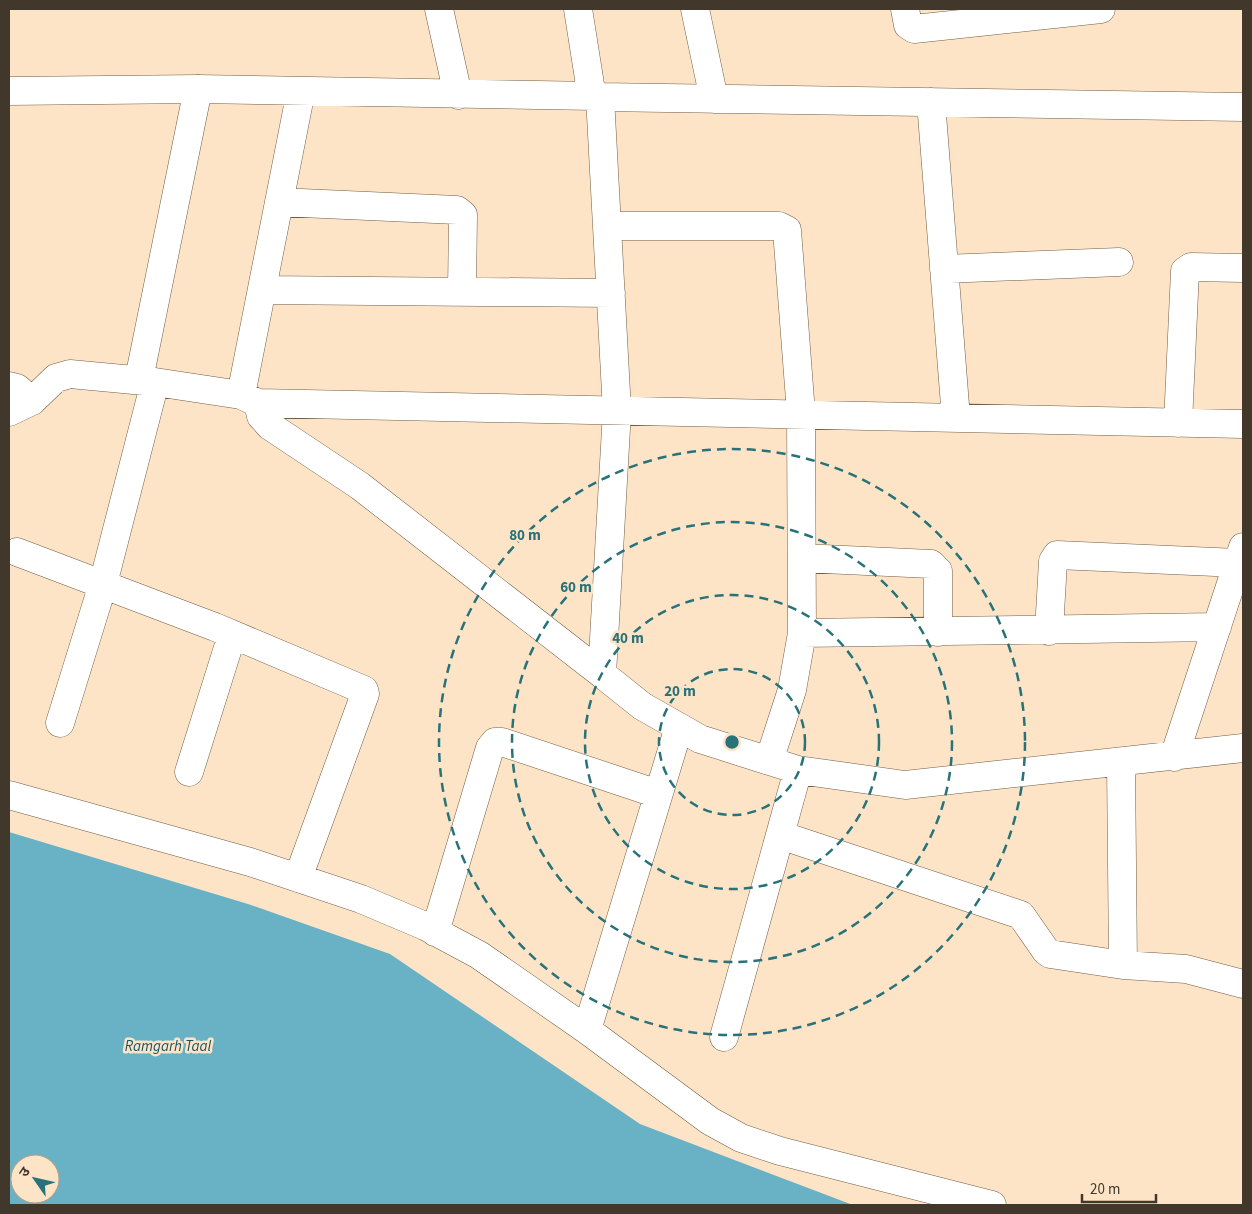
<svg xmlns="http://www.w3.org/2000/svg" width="1252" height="1214" viewBox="0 0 1252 1214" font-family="'Source Sans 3','Noto Sans Devanagari',sans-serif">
	<rect width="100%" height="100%" fill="#fde4c7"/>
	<path fill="#69b2c5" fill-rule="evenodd" d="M 9,832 L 248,904 L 390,954 L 640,1124 L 853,1205 L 9,1205 ZM 20,1164 L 50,1164 L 50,1194 L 20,1194 Z"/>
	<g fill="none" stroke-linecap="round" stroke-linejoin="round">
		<g stroke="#725d44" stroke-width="29">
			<path id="minor" d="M 439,9 L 458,95
				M 578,9 L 591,91 L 600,97 L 1243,107
				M 695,9 L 714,99
				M 905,9 L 908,25 L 914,29 L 1101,9
				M 9,91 L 198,89 L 595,96
				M 600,97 L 617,411 L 602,674 L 642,706 L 700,739 L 798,770 L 905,785 L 1243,748
				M 931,102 L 956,418
				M 279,202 L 457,210 L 463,215 L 462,292
				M 607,226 L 779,226 L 787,230 L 801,413 L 802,633 L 792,690 L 769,761
				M 944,269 L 1119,262
				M 262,290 L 611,293
				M 139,379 L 198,89
				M 9,386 L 17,388 L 32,401
				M 241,395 L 301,91
				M 258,403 L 261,416 L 270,426 L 360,486 L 602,674
				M 9,412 L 32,401 L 56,378 L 70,374 L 155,382 L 241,395 L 258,403 L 1243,424
				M 1178,423 L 1185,271 L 1191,267 L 1243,268
				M 17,552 L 215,627 L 364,690 L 365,694 L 298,878
				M 802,558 L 931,564 L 938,571 L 938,632
				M 1049,631 L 1053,561 L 1057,555 L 1238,563
				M 802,633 L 1217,627
				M 60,723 L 103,584 L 155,382
				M 1174,757 L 1243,547
				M 1121,763 L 1123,965
				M 189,772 L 232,635
				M 9,795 L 250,862 L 361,899 L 425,926 L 479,955 L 587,1030 L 710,1121 L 741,1138 L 780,1151 L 992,1205
				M 780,835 L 1021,915 L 1046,951 L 1050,954 L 1123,965 L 1186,969 L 1243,984
				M 435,932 L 490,748 L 495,742 L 502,742 L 658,794
				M 587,1030 L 679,727
				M 724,1037 L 798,770"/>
		</g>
		<use href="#minor" stroke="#fff" stroke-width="28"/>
	</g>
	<g fill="none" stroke="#287279" stroke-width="2.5" stroke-dasharray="9 6">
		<circle cx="732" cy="742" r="73"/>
		<circle cx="732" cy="742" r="147"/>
		<circle cx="732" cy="742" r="220"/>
		<circle cx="732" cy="742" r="293"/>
	</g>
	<g text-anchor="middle" stroke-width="5" stroke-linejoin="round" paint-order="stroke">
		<g font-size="15" font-style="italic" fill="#165462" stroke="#fde4c7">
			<text x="168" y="1051">Ramgarh Taal</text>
		</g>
	</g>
	<circle cx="732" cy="742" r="8" fill="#287279" stroke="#fde4c7" stroke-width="2.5"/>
	<g font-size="15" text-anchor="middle" font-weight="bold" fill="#287279" stroke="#fde4c7" stroke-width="5" stroke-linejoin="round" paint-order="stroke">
		<text x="525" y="540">80 m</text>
		<text x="576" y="592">60 m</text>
		<text x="628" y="643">40 m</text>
		<text x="680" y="696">20 m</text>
	</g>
	<rect width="1252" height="1214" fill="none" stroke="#41372b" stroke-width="20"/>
	<g transform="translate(35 1179) rotate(304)"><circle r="24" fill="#fde4c7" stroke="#b29f89"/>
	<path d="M0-4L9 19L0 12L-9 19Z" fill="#287279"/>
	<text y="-8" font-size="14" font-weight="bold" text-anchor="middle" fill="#41372b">उ</text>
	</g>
	<path d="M1082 1194v8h74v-8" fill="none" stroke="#41372b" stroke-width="2.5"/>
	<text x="1090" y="1194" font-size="15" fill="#41372b" stroke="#fde4c7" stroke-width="4" paint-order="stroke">20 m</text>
</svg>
